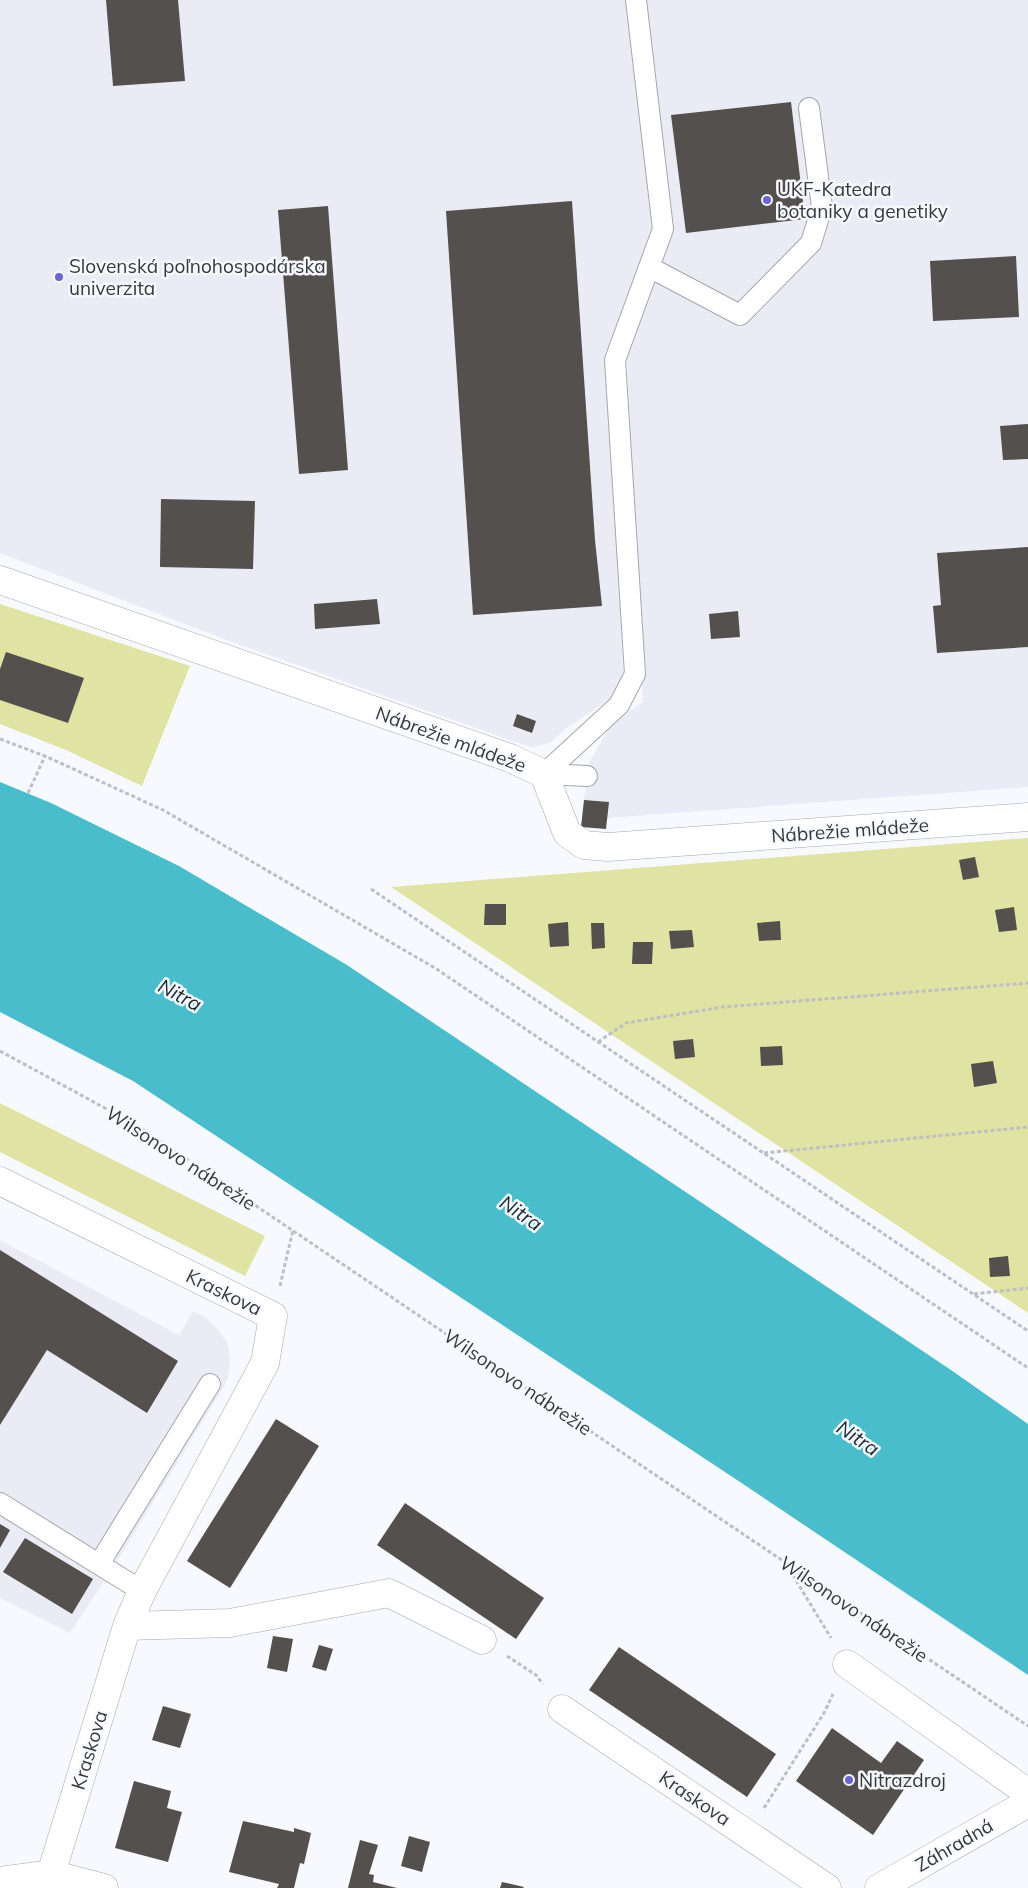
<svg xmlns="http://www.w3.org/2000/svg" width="1028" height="1888" viewBox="0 0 1028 1888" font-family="Mulish,sans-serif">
	<rect width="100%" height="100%" fill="#f8f9ff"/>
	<path fill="#eaebf5" d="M 0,0 L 1028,0 L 1028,787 L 607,818 L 608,802 L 584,800 L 589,763 L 610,726 L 643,702 L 627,363 L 609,363 L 623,671 L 619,685 L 614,696 L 564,730 L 551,742 L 533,748 L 232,642 L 0,553 Z
		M 0,1240 L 179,1335 L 193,1311 L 205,1317 L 218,1329 L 227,1342 L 229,1352 L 230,1363 L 228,1378 L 223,1388 L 111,1571 L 70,1633 L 0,1598 Z"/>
	<path fill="#e0e4a3" d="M 0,604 L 190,666 L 142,786 L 66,750 L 0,724 Z
		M 1028,838 L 1028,1313 L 391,887 Z
		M 0,1103 L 265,1236 L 245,1276 L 0,1152 Z"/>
	<path fill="#48becc" d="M 0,782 L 51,803 L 179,866 L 347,965 L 951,1370 L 1028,1424 L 1028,1675 L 728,1474 L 133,1081 L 0,1012 Z"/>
	<path fill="#54504d" d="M 106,0 L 178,0 L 185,81 L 113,86 Z
		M 791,102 L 805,219 L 686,233 L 671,115 Z
		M 572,201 L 595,540 L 602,606 L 473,615 L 446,211 Z
		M 328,206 L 348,470 L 299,474 L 278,210 Z
		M 1016,256 L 1019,317 L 933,321 L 930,261 Z
		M 1028,424 L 1028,459 L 1003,460 L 1000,426 Z
		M 161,499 L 255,501 L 253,569 L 160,567 Z
		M 1028,547 L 1028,647 L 937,653 L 933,606 L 941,605 L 937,553 Z
		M 377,599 L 380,624 L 315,629 L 314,604 Z
		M 738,611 L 740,637 L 711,639 L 709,614 Z
		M 6,652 L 84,678 L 68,723 L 0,700 L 0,669 Z
		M 517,714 L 536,721 L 532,733 L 513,726 Z
		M 584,800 L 609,802 L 606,829 L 581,827 Z
		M 975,857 L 979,877 L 963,880 L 959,860 Z
		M 485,904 L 506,904 L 506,925 L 484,925 Z
		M 1014,907 L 1017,930 L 999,932 L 995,910 Z
		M 780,921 L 781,940 L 759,941 L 757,923 Z
		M 568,922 L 569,946 L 550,947 L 548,924 Z
		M 591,923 L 604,923 L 605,948 L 592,949 Z
		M 692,930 L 694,947 L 671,949 L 669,931 Z
		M 633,942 L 653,942 L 652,964 L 632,964 Z
		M 693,1039 L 695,1057 L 675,1059 L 673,1041 Z
		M 782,1046 L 783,1065 L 761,1066 L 760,1047 Z
		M 993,1061 L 997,1083 L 974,1087 L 971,1064 Z
		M 0,1250 L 178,1361 L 147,1413 L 47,1350 L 0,1425 Z
		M 1008,1256 L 1010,1276 L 990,1277 L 989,1258 Z
		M 276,1419 L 319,1446 L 230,1588 L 187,1561 Z
		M 405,1503 L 544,1598 L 516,1639 L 377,1545 Z
		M 0,1524 L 10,1530 L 0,1548 Z
		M 25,1538 L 93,1579 L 72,1614 L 3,1572 Z
		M 273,1636 L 293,1639 L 287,1672 L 267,1668 Z
		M 319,1645 L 333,1649 L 326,1671 L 312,1667 Z
		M 619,1647 L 776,1754 L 747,1797 L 589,1690 Z
		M 163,1706 L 191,1714 L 180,1748 L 152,1740 Z
		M 832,1728 L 881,1763 L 897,1741 L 924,1760 L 873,1835 L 796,1781 Z
		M 134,1781 L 171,1791 L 167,1808 L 182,1812 L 168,1862 L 115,1848 Z
		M 243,1821 L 294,1832 L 294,1828 L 311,1833 L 304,1864 L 300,1863 L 294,1888 L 277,1888 L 279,1884 L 229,1872 Z
		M 409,1836 L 430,1842 L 422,1872 L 401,1866 Z
		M 360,1840 L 378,1845 L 369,1874 L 374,1875 L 373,1882 L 397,1888 L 348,1888 Z
		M 502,1882 L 524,1887 L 523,1888 L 500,1888 Z"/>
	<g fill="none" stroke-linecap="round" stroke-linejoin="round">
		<g stroke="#a6a7ac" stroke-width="22">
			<path id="service" d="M 649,267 L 740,315 L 811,243 L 822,207 L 809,108
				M 587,776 L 544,774 L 619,705 L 635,674 L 615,360 L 663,229 L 636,0
				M 0,1503 L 142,1591
				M 99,1564 L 210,1384"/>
		</g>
		<g stroke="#a6a7ac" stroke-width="29">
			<path id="minor" d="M 0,580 L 510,758 L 544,774 L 567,833 L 584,845 L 608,847 L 1028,817
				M 0,1181 L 273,1316 L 265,1363 L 142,1591 L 127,1626 L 51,1874
				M 127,1626 L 230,1623 L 389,1593 L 482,1640
				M 847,1664 L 1028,1793
				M 562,1709 L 827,1888
				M 0,1881 L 51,1874 L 104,1888
				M 879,1888 L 1028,1803"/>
		</g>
		<path stroke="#bebfc4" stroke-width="3" stroke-dasharray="4 2.5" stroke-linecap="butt" d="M 0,739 L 45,756 L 163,810 L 435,968 L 1028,1368
			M 28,793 L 45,756
			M 371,889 L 1028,1331
			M 598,1042 L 626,1023 L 723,1007 L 1028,983
			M 0,1051 L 136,1125 L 1028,1726
			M 764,1153 L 1028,1127
			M 280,1286 L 293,1230
			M 974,1294 L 1028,1288
			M 786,1564 L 831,1638
			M 507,1656 L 536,1675 L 543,1684
			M 764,1808 L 824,1713 L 833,1694"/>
		<use href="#service" stroke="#fff" stroke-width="20"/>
		<use href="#minor" stroke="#fff" stroke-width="28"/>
	</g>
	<g fill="#6c62dc" stroke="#f8f9ff" stroke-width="2">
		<circle cx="767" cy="200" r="5"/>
		<circle cx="59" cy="277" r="5"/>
		<circle cx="849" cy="1780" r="5"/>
	</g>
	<g text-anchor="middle" stroke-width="5" stroke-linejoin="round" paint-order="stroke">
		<g font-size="19" fill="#38383a" stroke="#f8f9ff" text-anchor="start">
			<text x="777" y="196">UKF-Katedra<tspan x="777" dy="22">botaniky a genetiky</tspan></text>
			<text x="69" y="273">Slovenská poľnohospodárska<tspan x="69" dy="22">univerzita</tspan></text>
			<text x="859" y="1787">Nitrazdroj</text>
		</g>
		<g font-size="19" fill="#38383a" stroke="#f8f9ff">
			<text transform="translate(451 739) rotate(20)" y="7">Nábrežie mládeže</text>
			<text transform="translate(850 830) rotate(-4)" y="7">Nábrežie mládeže</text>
			<text transform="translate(181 1158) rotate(33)" y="7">Wilsonovo nábrežie</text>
			<text transform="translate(224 1292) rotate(26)" y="7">Kraskova</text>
			<text transform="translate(518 1382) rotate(34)" y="7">Wilsonovo nábrežie</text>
			<text transform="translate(854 1609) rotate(34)" y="7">Wilsonovo nábrežie</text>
			<text transform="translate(89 1750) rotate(-73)" y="7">Kraskova</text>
			<text transform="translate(695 1798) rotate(34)" y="7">Kraskova</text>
			<text transform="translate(954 1845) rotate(-30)" y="7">Záhradná</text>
		</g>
		<g font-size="20" font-style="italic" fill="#182d30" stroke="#f8f9ff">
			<text transform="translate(180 995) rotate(28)" y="7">Nitra</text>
			<text transform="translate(521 1213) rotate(34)" y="7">Nitra</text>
			<text transform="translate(858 1438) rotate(34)" y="7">Nitra</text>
		</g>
	</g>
</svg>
